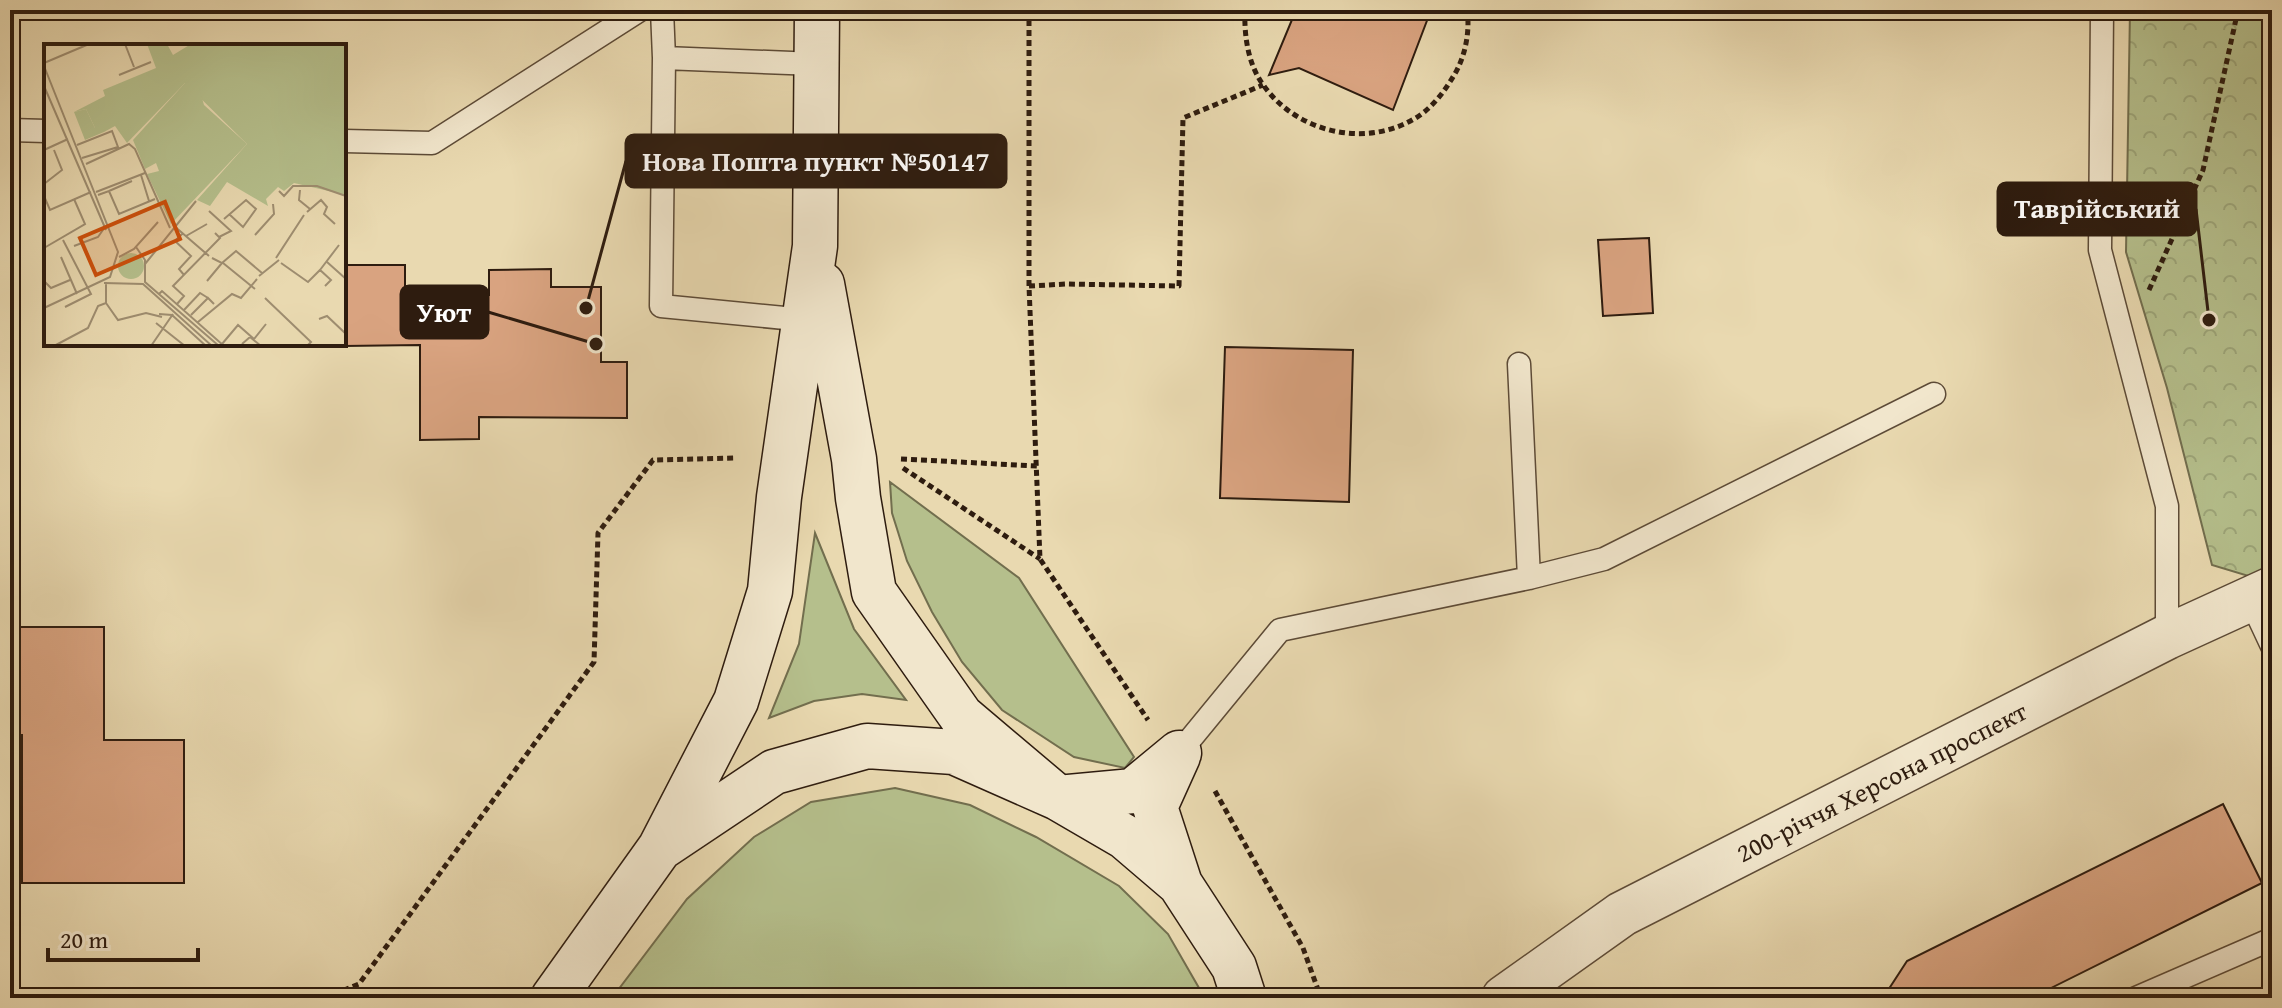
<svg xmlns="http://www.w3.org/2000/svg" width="2282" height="1008" viewBox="0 0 2282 1008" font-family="'Gentium Book Plus',serif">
	<defs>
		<pattern id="park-crowns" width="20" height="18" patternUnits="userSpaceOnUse" patternTransform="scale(2)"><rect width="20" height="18" fill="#b5bf8c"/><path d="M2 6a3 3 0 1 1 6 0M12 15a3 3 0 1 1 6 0" fill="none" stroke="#9ca478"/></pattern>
	</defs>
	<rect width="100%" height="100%" fill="#e9d9b0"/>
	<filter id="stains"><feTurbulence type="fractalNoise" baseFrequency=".0025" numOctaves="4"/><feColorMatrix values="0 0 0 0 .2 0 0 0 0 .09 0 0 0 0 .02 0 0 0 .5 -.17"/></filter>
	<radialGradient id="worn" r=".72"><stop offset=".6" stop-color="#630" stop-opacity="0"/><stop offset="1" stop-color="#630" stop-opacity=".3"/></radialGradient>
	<path fill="#b5bf8c" stroke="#726e4e" stroke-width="2" d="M 890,482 L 1019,578 L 1134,757 L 1125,768 L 1074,757 L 1002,710 L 962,662 L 932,612 L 907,561 L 898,532 L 892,513 Z
		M 815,533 L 854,629 L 906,700 L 862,694 L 814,701 L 769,718 L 799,644 Z
		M 895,788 L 970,805 L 1036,837 L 1119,886 L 1168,934 L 1199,988 L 1202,998 L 612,998 L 687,899 L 754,837 L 811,802 Z"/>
	<path fill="url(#park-crowns)" stroke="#726e4e" stroke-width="2" d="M 2130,10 L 2272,10 L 2272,571 L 2255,578 L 2212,565 L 2167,388 L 2126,252 Z"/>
	<path fill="#d9a380" stroke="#2e1c0f" stroke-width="2" d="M 1296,10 L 1431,10 L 1393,110 L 1299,68 L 1269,75 Z
		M 1649,238 L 1653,313 L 1603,316 L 1598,240 Z
		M 344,265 L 405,265 L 405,295 L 489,295 L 489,270 L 551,269 L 551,287 L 601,287 L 601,362 L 627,362 L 627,418 L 479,417 L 479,439 L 420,440 L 420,345 L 344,346 Z
		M 1225,347 L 1353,350 L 1349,502 L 1220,498 Z
		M 10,627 L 104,627 L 104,740 L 184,740 L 184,883 L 22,883 L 22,735 L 10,735 Z
		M 2223,804 L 2262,883 L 2031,998 L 1883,998 L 1907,961 Z"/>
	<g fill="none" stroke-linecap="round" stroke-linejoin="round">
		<g stroke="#5d4b37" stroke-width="25">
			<path id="lane" d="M 662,10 L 664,58
				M 2102,10 L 2100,250 L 2167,506 L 2167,637
				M 10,130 L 46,131
				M 344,141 L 432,143 L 640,10
				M 805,320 L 661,306 L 664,58 L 816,64
				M 1519,364 L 1529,578
				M 2250,599 L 2272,646
				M 1179,753 L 1280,630 L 1529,578 L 1604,559 L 1934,394
				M 2136,998 L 2272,939"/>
		</g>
		<g stroke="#5d4b37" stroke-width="47">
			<g id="street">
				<path id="s1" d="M 1504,998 L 1622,914 L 2167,637 L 2272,589"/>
			</g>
		</g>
		<g stroke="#2e1c0f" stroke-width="47">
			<path id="secondary" d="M 822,284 L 854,459 L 858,498 L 874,592 L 961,716 L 1058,798 L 1133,791 L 1179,753
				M 1178,756 L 1155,807 L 1180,884 L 1234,967 L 1244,998
				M 662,847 L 774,772 L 867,746 L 954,752 L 1058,798 L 1125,837 L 1180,884
				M 553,998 L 660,848 L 736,701 L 770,591 L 779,497 L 815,246 L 817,10"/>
		</g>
		<path stroke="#2e1c0f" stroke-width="5" stroke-dasharray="6 4" stroke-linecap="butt" d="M 1029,10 L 1029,286 L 1040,559 L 1148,720
			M 1245,10 C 1244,36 1248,65 1264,86 C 1299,135 1373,150 1423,113 C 1438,101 1448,86 1457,70 C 1466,52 1470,30 1467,10
			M 1029,286 L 1066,284 L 1179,286 L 1183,118 L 1263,85
			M 2149,290 L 2203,170 L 2238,10
			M 901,459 L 1037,466
			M 903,468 L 1040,559
			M 2265,544 L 2272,517
			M 1215,791 L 1303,948 L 1321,998
			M 325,998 L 359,984 L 594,662 L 598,533 L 653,460 L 737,458"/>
		<use href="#lane" stroke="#f1e6cc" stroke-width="22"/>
		<use href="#street" stroke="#f1e6cc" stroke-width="44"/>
		<use href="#secondary" stroke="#f1e6cc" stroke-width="44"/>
	</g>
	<g text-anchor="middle" stroke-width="7" stroke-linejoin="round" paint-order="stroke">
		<g font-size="26" fill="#2e1c0f" stroke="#f1e6cc">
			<text dy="9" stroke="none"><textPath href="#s1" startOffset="436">200-річчя Херсона проспект</textPath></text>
		</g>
	</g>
	<g transform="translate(44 44)">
		<rect width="302" height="302" fill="#e9d9b0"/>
		<path d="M 103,0 L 123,0 L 129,11 L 147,0 L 302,0 L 302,151 L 250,139 L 240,147 L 234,143 L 222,155 L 224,162 L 183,138 L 166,162 L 153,156 L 203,100 L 141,39 L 83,99 L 71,82 L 60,88 L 51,84 L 42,65 L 30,68 L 61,52 L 59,46 L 112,24 ZM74 222a13 13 0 1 1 26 0a13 13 0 1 1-26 0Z" fill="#b5bf8c"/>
		<path d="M 301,52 L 297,70 L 265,95 L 266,87 ZM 42,65 L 51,84 L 59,80 L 60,88 L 41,96 L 30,68 Z" fill="#b5bf8c"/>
		<path d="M 153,37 L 160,61 L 203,100 L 127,180 L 103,130 L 115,127 L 112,119 L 101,125 L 89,96 L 141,39 Z" fill="#b5bf8c"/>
		<path fill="none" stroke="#9e8d70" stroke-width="2" d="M 81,0 L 90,23M 0,19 L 45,0M 0,22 L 74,208 L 66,233 L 0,264M 75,31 L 107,18M 0,42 L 62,186M 33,101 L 68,87 L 74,103 L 38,114M 0,106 L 24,95M 42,120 L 85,100 L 91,105 L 126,184M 97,131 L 105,157M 0,140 L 18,126 L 10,106M 256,146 L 255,156 L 266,165M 65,147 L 88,137M 235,147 L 240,152 L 249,142 L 273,142 L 302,152M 52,148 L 101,129M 54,151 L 65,147 L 75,170 L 111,155M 0,152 L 6,166 L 47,148M 165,167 L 187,187 L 175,193M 263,168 L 277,156 L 283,163 L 280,170 L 291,180M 180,175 L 202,156 L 212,165 L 199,183 L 185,170M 129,181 L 165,212M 139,189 L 131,197 L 147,212 L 135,225 L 140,231M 211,191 L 230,170 L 229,160M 142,192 L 163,180M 19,196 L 47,250 L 21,263M 30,202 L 54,193 L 61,183M 92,203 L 101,216 L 101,238 L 175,302M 0,204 L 41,180 L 30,155M 17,213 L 33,250M 75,213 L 90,205 L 114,178M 232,214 L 260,171M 283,218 L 302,235M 178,219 L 192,207 L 218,229M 179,219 L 211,245M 237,219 L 264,238 L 276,226 L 287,236 L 281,242M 101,220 L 152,157M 276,226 L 295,201M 215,232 L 235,216M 0,237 L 7,244 L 26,236M 163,237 L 178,219 L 168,214M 60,239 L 99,240 L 168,302M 115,250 L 118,247 L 180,302M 221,254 L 267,298 L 263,302M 62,259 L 74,276 L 102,269 L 118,273M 133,260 L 140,252 L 129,242 L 176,194 L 171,189M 140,266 L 156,249 L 164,254M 115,270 L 128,271 L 162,302M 147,271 L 164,254 L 170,260M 275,275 L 283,272 L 302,290M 154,278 L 188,250 L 197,254 L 213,235M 112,279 L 141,302M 178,300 L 194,281 L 210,295 L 222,280M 198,300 L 206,293 L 217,302M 10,302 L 44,284 L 54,262 L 62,259 L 62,238M 107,302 L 129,270"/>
		<path fill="#cc500c" fill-opacity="0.15" stroke="#cc500c" stroke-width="4" d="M 121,158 L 136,195 L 52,231 L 36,194 Z"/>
		<rect width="302" height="302" fill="none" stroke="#2e1c0f" stroke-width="4"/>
	</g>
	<path fill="none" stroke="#2e1c0f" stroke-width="3" d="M586 308L626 161M2209 320L2196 209M596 344L488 312"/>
	<g fill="#2e1c0f" stroke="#f1e6cc" stroke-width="3">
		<circle cx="586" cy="308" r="8"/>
		<circle cx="2209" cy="320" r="8"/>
		<circle cx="596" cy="344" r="8"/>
	</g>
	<g fill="#2e1c0f" stroke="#2e1c0f" stroke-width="3">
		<rect x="626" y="135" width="380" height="52" rx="8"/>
		<rect x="1998" y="183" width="198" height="52" rx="8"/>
		<rect x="401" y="286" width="87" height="52" rx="8"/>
	</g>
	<g font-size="28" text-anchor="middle" font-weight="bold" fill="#fff">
		<text x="816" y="171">Нова Пошта пункт №50147</text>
		<text x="2097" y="218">Таврійський</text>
		<text x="444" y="322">Уют</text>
	</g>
	<rect width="2282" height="1008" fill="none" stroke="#e9d9b0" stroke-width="40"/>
	<rect x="12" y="12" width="2258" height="984" fill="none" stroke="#2e1c0f" stroke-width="4"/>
	<rect x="20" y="20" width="2242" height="968" fill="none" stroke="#2e1c0f" stroke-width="2"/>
	<path d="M48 948v12h150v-12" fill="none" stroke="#2e1c0f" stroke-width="4"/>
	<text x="60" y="948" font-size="24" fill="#2e1c0f" stroke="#f1e6cc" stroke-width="6" paint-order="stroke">20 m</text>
	<rect width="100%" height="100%" filter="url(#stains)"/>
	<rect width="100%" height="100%" fill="url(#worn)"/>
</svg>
